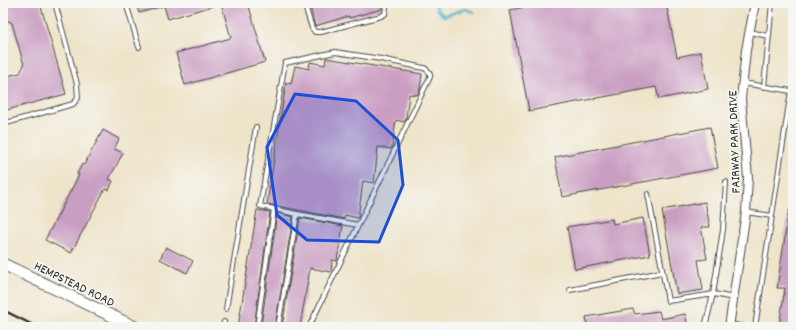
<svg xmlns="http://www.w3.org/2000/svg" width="796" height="330" viewBox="0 0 796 330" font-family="Dekko,sans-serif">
	<rect width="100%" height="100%" fill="#f6f6f2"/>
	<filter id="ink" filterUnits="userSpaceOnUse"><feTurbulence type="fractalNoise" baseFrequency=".025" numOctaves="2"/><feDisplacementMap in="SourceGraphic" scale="8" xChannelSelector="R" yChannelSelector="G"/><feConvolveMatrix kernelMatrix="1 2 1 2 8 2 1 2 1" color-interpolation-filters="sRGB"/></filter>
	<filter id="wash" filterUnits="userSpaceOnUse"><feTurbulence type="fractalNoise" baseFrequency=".012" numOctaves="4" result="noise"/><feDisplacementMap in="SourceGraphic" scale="16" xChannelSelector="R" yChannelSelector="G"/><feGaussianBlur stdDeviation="0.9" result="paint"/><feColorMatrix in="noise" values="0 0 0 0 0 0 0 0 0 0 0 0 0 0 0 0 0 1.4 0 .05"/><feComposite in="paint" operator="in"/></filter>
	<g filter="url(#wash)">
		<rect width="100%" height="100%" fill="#eee4c9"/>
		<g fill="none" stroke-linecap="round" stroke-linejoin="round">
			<path stroke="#52b6d0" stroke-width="2.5" d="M 435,3 L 437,10 L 444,16 L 465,9 L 474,12"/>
		</g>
		<g id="blocks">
			<path fill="#ca9ec3" d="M 3,3 L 40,3 L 66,94 L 3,111 L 3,77 L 20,73 L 24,65 L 12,23 L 3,18 Z
				M 136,3 L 216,3 L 216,5 L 168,19 L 164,6 L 139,13 Z
				M 221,3 L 248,3 L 265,62 L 185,85 L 176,53 L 231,38 Z
				M 309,3 L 380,3 L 382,9 L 349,18 L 349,16 L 315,26 Z
				M 545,3 L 666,3 L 677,57 L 701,52 L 708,89 L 659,99 L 656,87 L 529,111 L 510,10 Z
				M 326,58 L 422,74 L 420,89 L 417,95 L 409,94 L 406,119 L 404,122 L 396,120 L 392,147 L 391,149 L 378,147 L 374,183 L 363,181 L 358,218 L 345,215 L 344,219 L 267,204 L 286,83 L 291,84 L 295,66 L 309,69 L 310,62 L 325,65 Z
				M 710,127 L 718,168 L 562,197 L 555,157 Z
				M 103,130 L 119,139 L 114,149 L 123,153 L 109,179 L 113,181 L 109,190 L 105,189 L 71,253 L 45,240 L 79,175 L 77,174 L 82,164 L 84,165 Z
				M 705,202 L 710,227 L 701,227 L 707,259 L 698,260 L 703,290 L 677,294 L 662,210 Z
				M 257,210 L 270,212 L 254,327 L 238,327 Z
				M 789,210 L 793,211 L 793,327 L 779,327 L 785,288 L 777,288 Z
				M 277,213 L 293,217 L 275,327 L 261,327 Z
				M 300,218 L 343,226 L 337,260 L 337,261 L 332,260 L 331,272 L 310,268 L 300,327 L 282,327 Z
				M 643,218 L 650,255 L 575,269 L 567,227 L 612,219 L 613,224 Z
				M 166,247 L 193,261 L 187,273 L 160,259 Z
				M 633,309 L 635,314 L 659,311 L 661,319 L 685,314 L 688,327 L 588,327 L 586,317 Z"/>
		</g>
	</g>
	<g filter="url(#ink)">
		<use href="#blocks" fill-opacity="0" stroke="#484743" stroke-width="1"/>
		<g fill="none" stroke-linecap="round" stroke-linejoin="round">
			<g stroke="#484743" stroke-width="6">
				<path id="lane" d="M 126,3 L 139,47
					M 304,3 L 312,28 L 315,32 L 321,32 L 381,16 L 385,14 L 386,8 L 384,3
					M 750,32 L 768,36
					M 743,83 L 791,91 L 755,327
					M 764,87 L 772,3
					M 3,124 L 73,104 L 78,98 L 77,84 L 55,3
					M 648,194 L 668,301 L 714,294 L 733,298
					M 274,209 L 297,214
					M 746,212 L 772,216
					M 570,290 L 662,272
					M 226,309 L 256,127
					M 729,324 L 745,327
					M 222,327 L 224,322
					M 257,327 L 274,209 L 260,206 L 285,63 L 335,52 L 381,59 L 424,68 C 428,70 431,73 430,77 L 309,327
					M 278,327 L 297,214 L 358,225
					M 705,327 L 713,294 L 723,230 L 726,182"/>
			</g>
			<g stroke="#484743" stroke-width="10">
				<path id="street" d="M 729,327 L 746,212 L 748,178 L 741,99 L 746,50 L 755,3"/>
			</g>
			<g stroke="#484743" stroke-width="13">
				<path id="secondary" d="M 3,264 L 135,327"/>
			</g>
			<use href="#lane" stroke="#fff" stroke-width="4"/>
			<use href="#street" stroke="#fff" stroke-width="8"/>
			<use href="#secondary" stroke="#fff" stroke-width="11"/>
			<path stroke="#2b2b2b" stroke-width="2.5" d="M 3,310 L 37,327"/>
		</g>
	</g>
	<path fill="#1d4ed8" fill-opacity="0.2" stroke="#1d4ed8" stroke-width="3" stroke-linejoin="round" d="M 295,94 L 356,101 L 398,140 L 403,185 L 379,242 L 307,240 L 277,215 L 267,147 Z"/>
	<g text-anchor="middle" stroke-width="3.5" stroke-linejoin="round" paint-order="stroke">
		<g font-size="13" fill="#2b2b2b" stroke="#f6f6f2">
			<text transform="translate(733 142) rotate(-92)" y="5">FAIRWAY PARK DRIVE</text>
			<text transform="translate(75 283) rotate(26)" y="5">HEMPSTEAD ROAD</text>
		</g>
	</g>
	<rect width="796" height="330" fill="none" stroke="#f6f6f2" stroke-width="16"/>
</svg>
